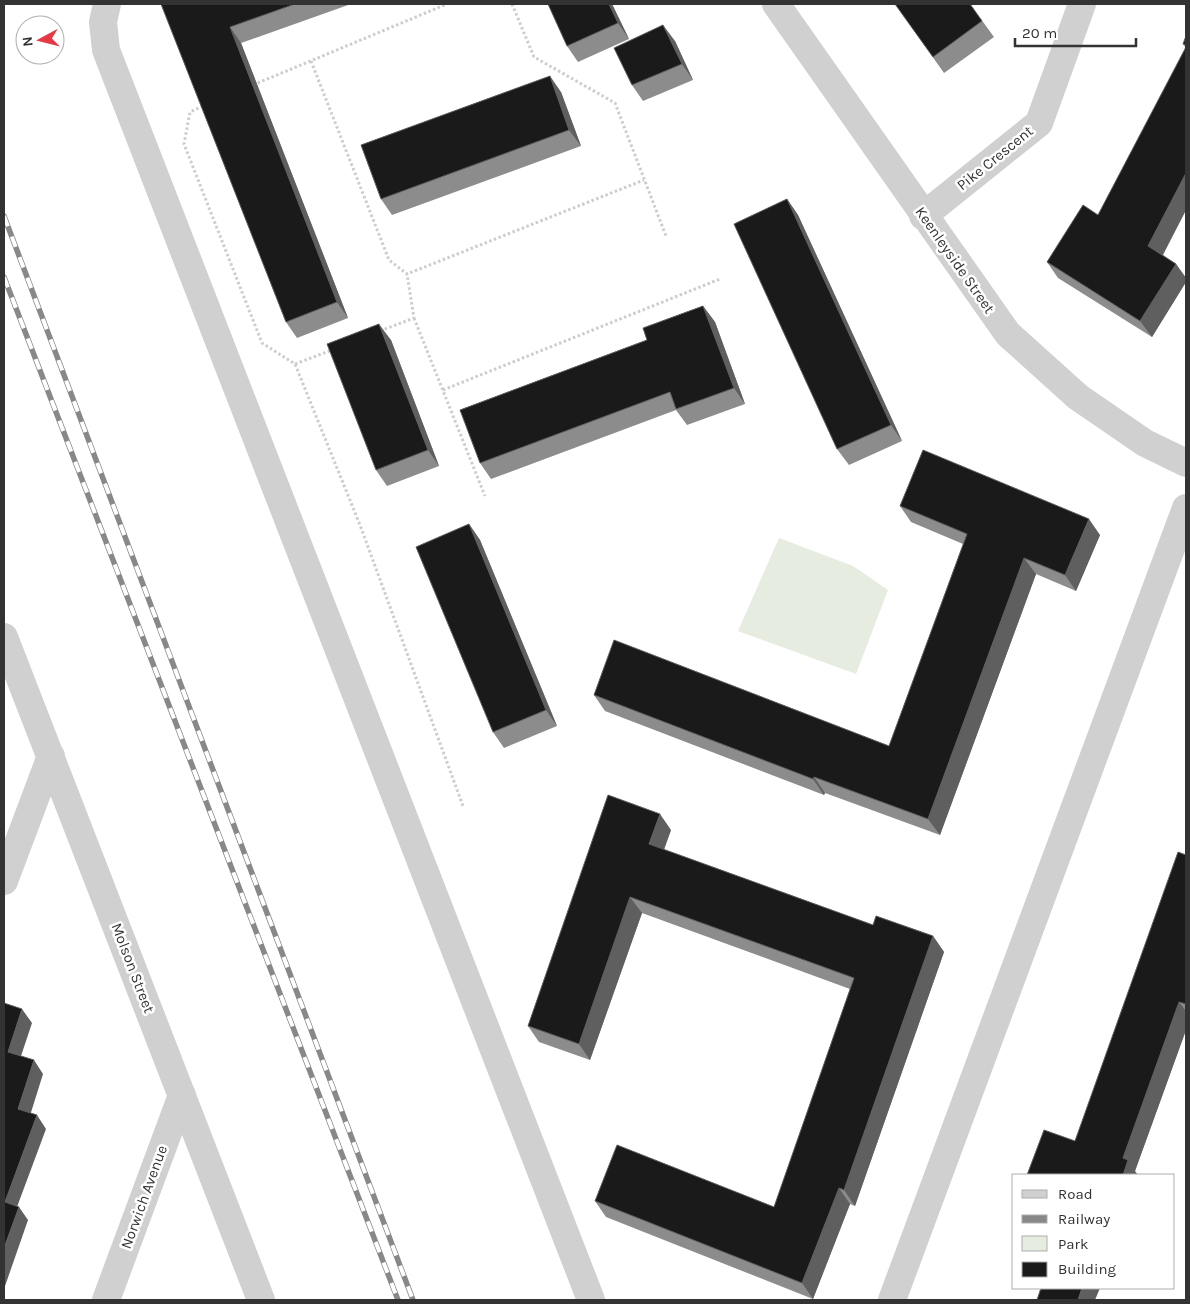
<svg xmlns="http://www.w3.org/2000/svg" width="1190" height="1304" viewBox="0 0 1190 1304" font-family="Karla,sans-serif">
	<rect width="100%" height="100%" fill="#fff"/>
	<path fill="#e6ecdf" d="M 779,538 L 853,566 L 888,590 L 856,674 L 738,631 Z"/>
	<g fill="none" stroke-linecap="round" stroke-linejoin="round">
		<path stroke="#cdcdcd" stroke-width="3" stroke-dasharray="2.5 2.5" stroke-linecap="butt" d="M 512,4 L 534,57 L 615,103 L 666,236
			M 311,61 L 389,260 L 407,274 L 644,180
			M 253,85 L 447,4
			M 203,106 L 190,112 L 184,144 L 262,343 L 295,364 L 360,525 L 463,806
			M 414,318 L 485,496
			M 380,331 L 414,318 L 407,274
			M 295,364 L 332,350
			M 443,390 L 720,279"/>
		<path stroke="#d0d0d0" stroke-width="28" d="M 107,4 L 103,22 L 106,50 L 591,1300
			M 776,4 L 1008,334 L 1078,397 L 1145,443 L 1186,463
			M 923,216 L 1039,123 L 1082,4
			M 4,637 L 261,1300
			M 4,881 L 51,756
			M 106,1300 L 182,1095
			M 892,1300 L 1186,508"/>
		<g stroke="#888" stroke-width="5.5">
			<path id="rail" d="M 4,216 L 413,1300
				M 4,277 L 398,1300"/>
		</g>
		<use href="#rail" stroke="#fff" stroke-width="4" stroke-dasharray="11" stroke-linecap="butt"/>
	</g>
	<path fill="#8c8c8c" d="M 161,4 L 351,4 L 241,43 L 348,318 L 297,338 L 286,322 Z
		M 548,4 L 612,4 L 629,39 L 578,62 L 567,46 Z
		M 895,4 L 970,4 L 994,37 L 944,73 Z
		M 1186,36 L 1186,210 L 1163,255 L 1176,264 L 1186,278 L 1186,282 L 1152,337 L 1058,278 L 1047,262 L 1098,215 L 1186,48 L 1183,44 Z
		M 675,41 L 693,80 L 643,101 L 632,85 Z
		M 561,92 L 581,146 L 392,215 L 381,199 Z
		M 787,199 L 798,215 L 902,441 L 849,465 L 837,449 Z
		M 703,306 L 715,322 L 745,404 L 687,425 L 676,410 L 491,479 L 480,463 L 647,340 Z
		M 391,340 L 439,466 L 387,486 L 376,470 Z
		M 900,506 L 1100,535 L 1076,591 L 1036,574 L 940,835 L 825,793 L 824,795 L 605,711 L 594,695 L 889,746 L 963,544 L 911,522 Z
		M 469,524 L 480,540 L 557,726 L 504,748 L 493,732 Z
		M 671,830 L 664,850 L 873,925 L 933,936 L 944,952 L 855,1206 L 850,1204 L 813,1299 L 606,1217 L 595,1201 L 774,1207 L 850,989 L 642,913 L 590,1060 L 539,1042 L 528,1026 Z
		M 1186,855 L 1186,1030 L 1135,1171 L 1075,1141 Z"/>
	<path fill="#5f5f5f" d="M 609,4 L 612,4 L 629,39 L 618,23 Z
		M 663,25 L 675,41 L 693,80 L 682,64 Z
		M 230,27 L 241,43 L 348,318 L 337,302 Z
		M 550,76 L 561,92 L 581,146 L 569,130 Z
		M 1186,173 L 1186,210 L 1159,262 L 1148,246 Z
		M 787,199 L 798,215 L 902,441 L 891,425 Z
		M 1176,264 L 1186,278 L 1186,282 L 1152,337 L 1140,321 Z
		M 703,306 L 715,322 L 745,404 L 734,388 Z
		M 379,324 L 391,340 L 439,466 L 428,450 Z
		M 1089,519 L 1100,535 L 1076,591 L 1065,575 Z
		M 469,524 L 480,540 L 557,726 L 546,710 Z
		M 1024,558 L 1036,574 L 940,835 L 928,819 Z
		M 814,777 L 825,793 L 824,795 L 813,779 Z
		M 660,814 L 671,830 L 660,860 L 649,844 Z
		M 630,897 L 642,913 L 590,1060 L 579,1044 Z
		M 933,936 L 944,952 L 855,1206 L 844,1190 Z
		M 1179,1002 L 1186,1011 L 1186,1030 L 1135,1171 L 1138,1175 L 1123,1175 L 1123,1158 Z
		M 22,1009 L 32,1023 L 18,1065 L 8,1052 Z
		M 34,1060 L 43,1074 L 28,1122 L 18,1109 Z
		M 37,1115 L 46,1129 L 14,1215 L 5,1202 Z
		M 839,1188 L 850,1204 L 813,1299 L 802,1283 Z
		M 19,1207 L 28,1220 L 4,1289 L 4,1248 Z
		M 1082,1288 L 1100,1288 L 1095,1300 L 1078,1300 Z"/>
	<path fill="#1a1a1a" stroke="#5f5f5f" d="M 161,4 L 295,4 L 230,27 L 337,302 L 286,322 Z
		M 548,4 L 609,4 L 618,23 L 567,46 Z
		M 895,4 L 970,4 L 982,21 L 933,57 Z
		M 663,25 L 682,64 L 632,85 L 614,48 Z
		M 1186,36 L 1186,45 L 1183,44 Z
		M 1186,47 L 1186,173 L 1148,246 L 1176,264 L 1140,321 L 1047,262 L 1083,205 L 1098,215 Z
		M 550,76 L 569,130 L 381,199 L 361,145 Z
		M 787,199 L 891,425 L 837,449 L 734,224 Z
		M 703,306 L 734,388 L 676,409 L 670,392 L 480,463 L 460,410 L 647,340 L 643,328 Z
		M 379,324 L 428,450 L 376,470 L 327,344 Z
		M 923,450 L 1089,519 L 1065,575 L 1024,558 L 928,819 L 814,777 L 813,779 L 594,695 L 614,640 L 889,746 L 967,534 L 900,506 Z
		M 469,524 L 546,710 L 493,732 L 416,547 Z
		M 608,795 L 660,814 L 649,844 L 873,925 L 876,916 L 933,936 L 844,1190 L 839,1188 L 802,1283 L 595,1201 L 617,1145 L 774,1207 L 854,978 L 630,897 L 579,1044 L 528,1026 Z
		M 1178,852 L 1186,855 L 1186,1004 L 1179,1002 L 1123,1158 L 1128,1160 L 1123,1175 L 1027,1175 L 1044,1130 L 1075,1141 Z
		M 4,1003 L 22,1009 L 8,1052 L 34,1060 L 18,1109 L 37,1115 L 5,1202 L 19,1207 L 4,1248 Z
		M 1041,1288 L 1082,1288 L 1078,1300 L 1037,1300 Z"/>
	<g text-anchor="middle" stroke-width="5" stroke-linejoin="round" paint-order="stroke">
		<g font-size="15" fill="#333" stroke="#fff">
			<text transform="translate(995 158) rotate(-39)" y="5">Pike Crescent</text>
			<text transform="translate(955 260) rotate(55)" y="5">Keenleyside Street</text>
			<text transform="translate(133 968) rotate(69)" y="5">Molson Street</text>
			<text transform="translate(144 1197) rotate(-70)" y="5">Norwich Avenue</text>
		</g>
	</g>
	<rect width="1190" height="1304" fill="none" stroke="#333333" stroke-width="10"/>
	<rect x="1012" y="1174" width="162" height="115" fill="#ffffff" stroke="#adadad"/>
	<rect x="1022" y="1190" width="25" height="8" fill="#d0d0d0" stroke="#adadad"/>
	<text x="1058" y="1199" font-size="15" fill="#333333">Road</text>
	<rect x="1022" y="1215" width="25" height="8" fill="#888888" stroke="#adadad"/>
	<text x="1058" y="1224" font-size="15" fill="#333333">Railway</text>
	<rect x="1022" y="1236" width="25" height="15" fill="#e6ecdf" stroke="#adadad"/>
	<text x="1058" y="1249" font-size="15" fill="#333333">Park</text>
	<rect x="1022" y="1262" width="25" height="15" fill="#1a1a1a" stroke="#adadad"/>
	<text x="1058" y="1274" font-size="15" fill="#333333">Building</text>
	<g transform="translate(40 40) rotate(263)"><circle r="24" fill="#ffffff" stroke="#adadad"/>
	<path d="M0-4L9 19L0 12L-9 19Z" fill="#e63946"/>
	<text y="-8" font-size="14" font-weight="bold" text-anchor="middle" fill="#333333">N</text>
	</g>
	<path d="M1015 38v8h121v-8" fill="none" stroke="#333333" stroke-width="2.5"/>
	<text x="1022" y="38" font-size="15" fill="#333333" stroke="#ffffff" stroke-width="4" paint-order="stroke">20 m</text>
</svg>
